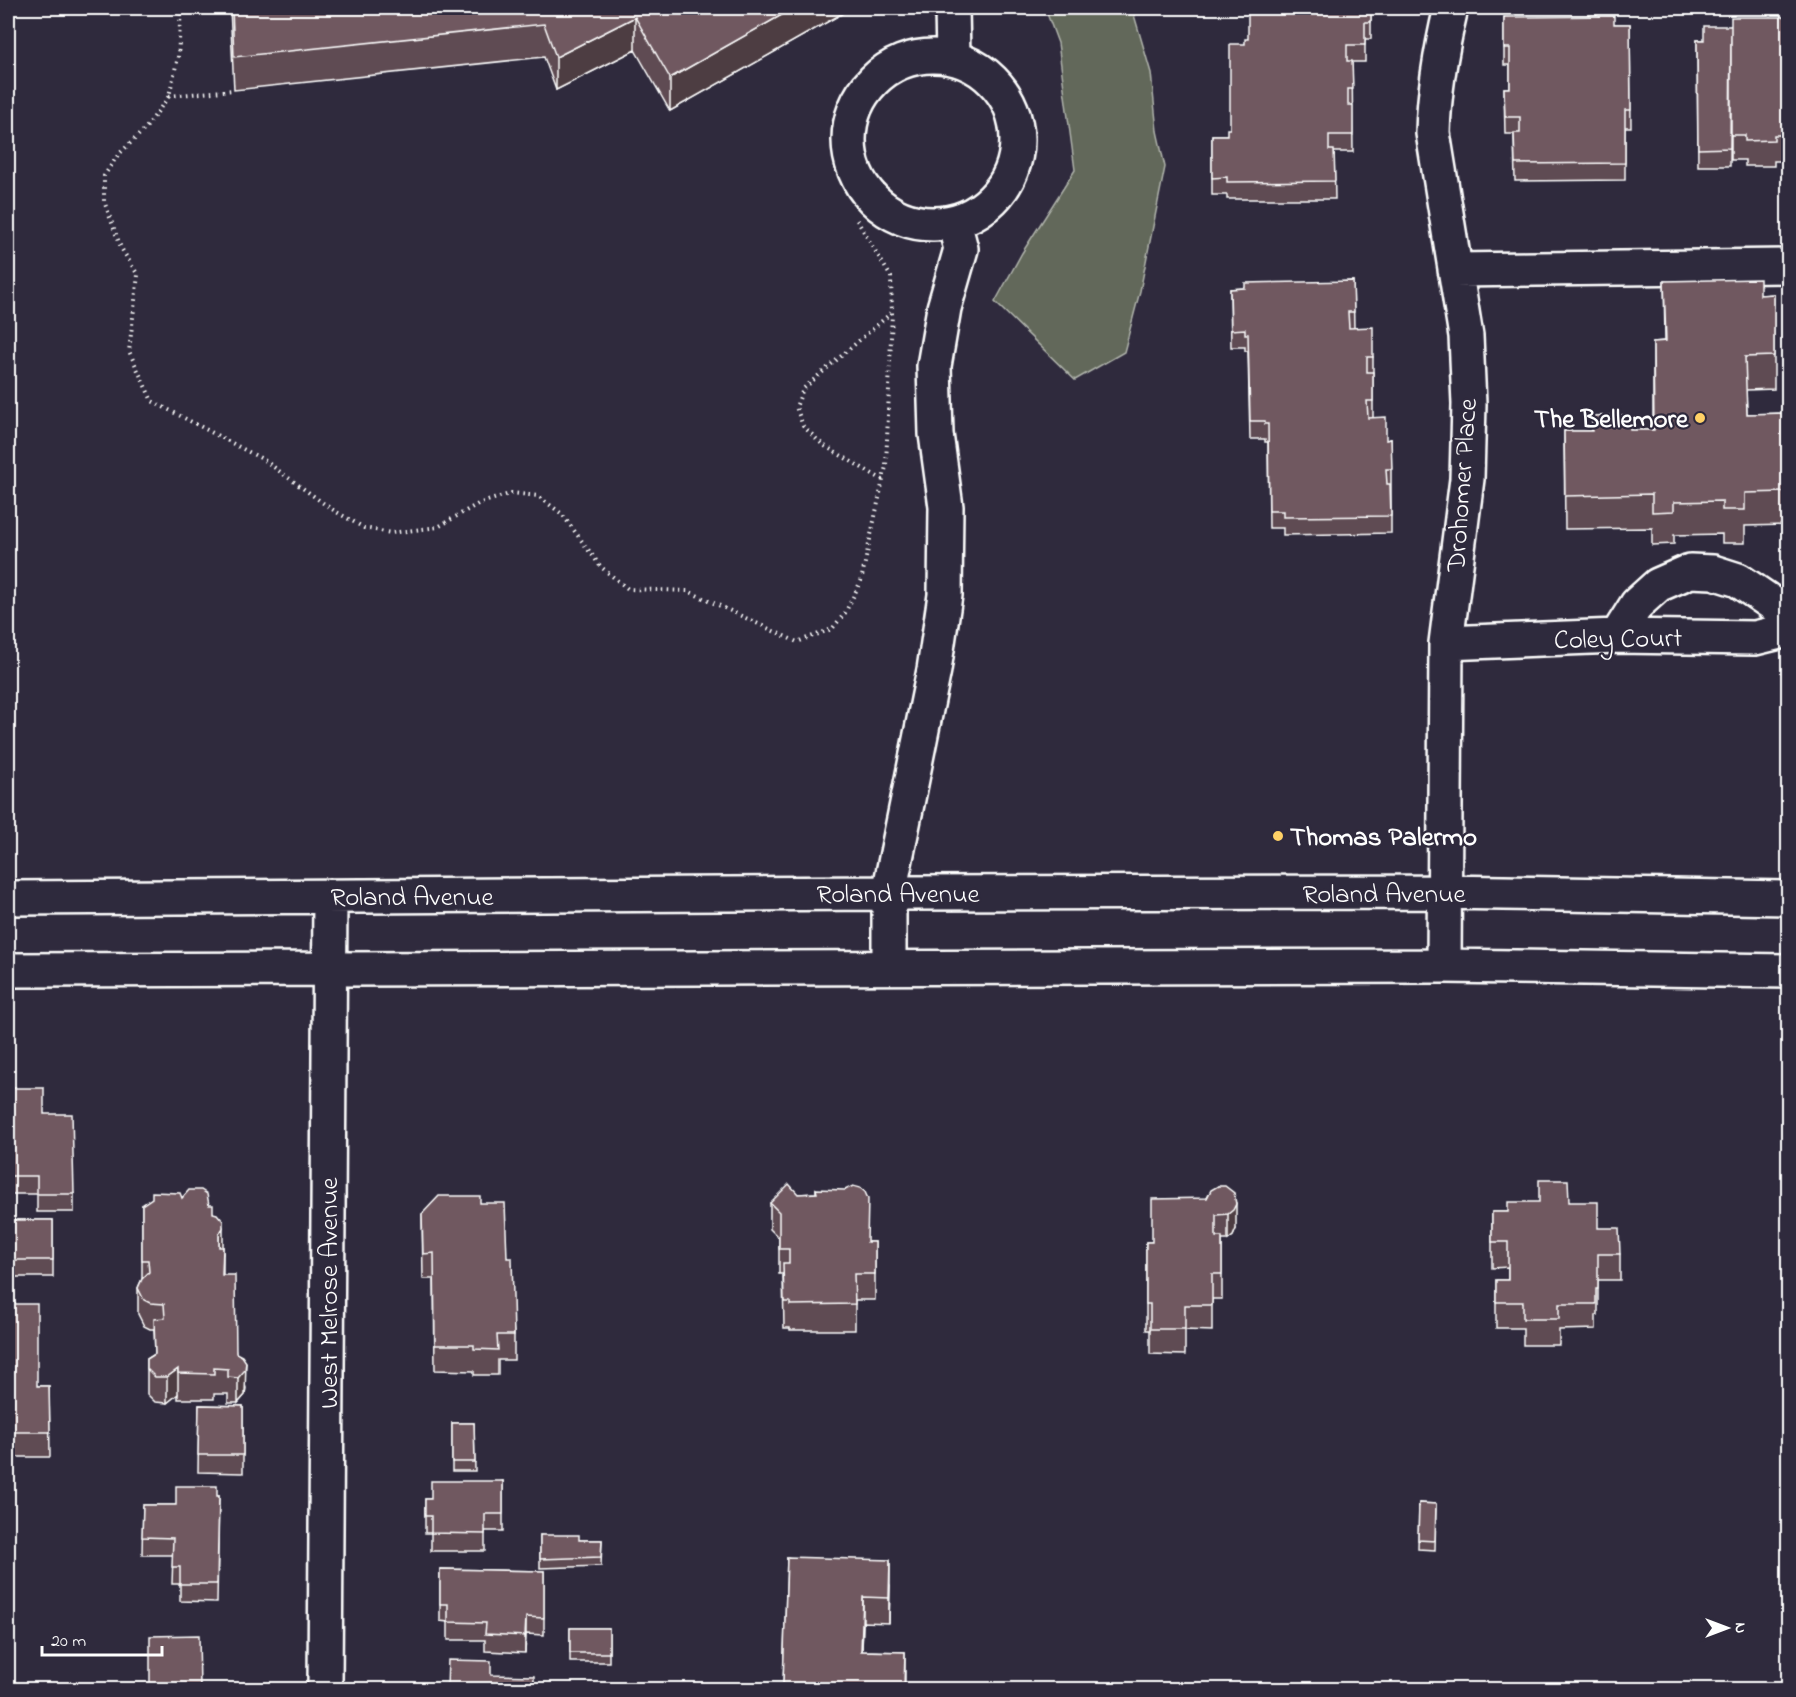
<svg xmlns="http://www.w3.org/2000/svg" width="1796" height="1697" viewBox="0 0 1796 1697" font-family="'Indie Flower',sans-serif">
	<rect width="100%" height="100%" fill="#2f2a3d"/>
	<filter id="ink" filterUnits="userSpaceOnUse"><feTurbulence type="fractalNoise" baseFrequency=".0167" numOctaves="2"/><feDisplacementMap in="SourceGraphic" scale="12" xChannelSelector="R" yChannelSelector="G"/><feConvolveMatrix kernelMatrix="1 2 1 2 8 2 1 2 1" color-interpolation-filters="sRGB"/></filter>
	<g filter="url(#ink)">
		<path fill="#62685a" stroke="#b0b4ac" stroke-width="1.5" d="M 1045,8 L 1132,8 L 1151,73 L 1157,131 L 1165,167 L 1140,291 L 1124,352 L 1075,380 L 995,302 L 1022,253 L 1075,170 L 1058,43 Z"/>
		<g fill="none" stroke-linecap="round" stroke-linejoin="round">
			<g stroke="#fff" stroke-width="38">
				<path id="minor" d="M 952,8 L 953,57
					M849 140a84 84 0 1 1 168 0a84 84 0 1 1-168 0Z
					M 1455,270 L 1788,266
					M 1617,636 L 1637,604 L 1658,585 L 1690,571 L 1713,572 L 1738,580 L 1788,614
					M 1446,643 L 1617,636 L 1755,638 L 1788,630
					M 8,898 L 889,893 L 1444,892 L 1788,898
					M 889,966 L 889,893 L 934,670 L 945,595 L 946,507 L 936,434 L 934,366 L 944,308 L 961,249 L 954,222
					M 1444,966 L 1446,643 L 1467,479 L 1469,404 L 1466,336 L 1433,133 C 1434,90 1441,50 1451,8
					M 8,970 L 1444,966 L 1788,971
					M 325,1690 L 330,896"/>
			</g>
			<path stroke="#fff" stroke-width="4" stroke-dasharray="1.5 4.5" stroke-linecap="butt" d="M 181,8 L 178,57 L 169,96 L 145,129 L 118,155 L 104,176 L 104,201 L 121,248 L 138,275 L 129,351 L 152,401 L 264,460 L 330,508 L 364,528 L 391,533 L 438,527 L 478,504 L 512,493 L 538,496 L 562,514 L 601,567 L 628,589 L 688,591 L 797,642 L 832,629 L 845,613 L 861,581 L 886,466 L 892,313 L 891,277 L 855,217
				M 169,96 L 234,90
				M 883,480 L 823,445 L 803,426 L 796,407 L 803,389 L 891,313"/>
			<use href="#minor" stroke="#2f2a3d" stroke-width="33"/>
		</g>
		<path fill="#5f4c53" stroke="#fff" stroke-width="1.5" d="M 230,8 L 852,8 L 670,111 L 635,50 L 556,90 L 544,57 L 234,90 Z
			M 1371,8 L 1371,39 L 1365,39 L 1365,62 L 1352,62 L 1353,152 L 1334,152 L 1335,199 L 1227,199 L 1227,195 L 1212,195 L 1212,135 L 1227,135 L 1230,129 L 1245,44 L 1248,39 Z
			M 1504,17 L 1614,24 L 1630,24 L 1631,127 L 1625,127 L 1625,180 L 1515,181 L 1514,134 L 1505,134 L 1504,88 L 1510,88 L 1510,65 L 1504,65 Z
			M 1788,17 L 1788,161 L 1774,161 L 1774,166 L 1745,166 L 1745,160 L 1731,160 L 1731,43 L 1730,166 L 1698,166 L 1697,40 L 1704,40 L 1731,26 Z
			M 1353,281 L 1354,328 L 1373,357 L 1373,418 L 1386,440 L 1391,439 L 1391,533 L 1283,535 L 1283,528 L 1269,528 L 1268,442 L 1265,442 L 1265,439 L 1250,439 L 1248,351 L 1245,351 L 1245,347 L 1231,347 L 1230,289 Z
			M 1664,281 L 1760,295 L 1774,294 L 1774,389 L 1746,390 L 1747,414 L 1788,413 L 1788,525 L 1745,526 L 1745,543 L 1722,543 L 1722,534 L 1674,535 L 1674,544 L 1652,545 L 1652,528 L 1565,529 L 1564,431 L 1592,431 L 1592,416 L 1623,423 L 1630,430 L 1653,430 L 1653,342 L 1665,341 Z
			M 8,1088 L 44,1114 L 74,1194 L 74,1212 L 37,1212 L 37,1194 L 8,1194 Z
			M 1218,1186 L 1236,1229 L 1233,1236 L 1228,1240 L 1222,1240 L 1222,1299 L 1212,1299 L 1212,1331 L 1185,1330 L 1185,1355 L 1150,1354 L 1150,1330 L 1146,1330 L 1146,1242 L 1152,1242 L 1207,1198 Z
			M 816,1189 L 868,1242 L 875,1242 L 875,1300 L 855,1300 L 855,1330 L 790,1330 L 790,1328 L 784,1328 L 783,1274 L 779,1274 L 779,1238 L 770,1229 L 770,1203 L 798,1194 L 816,1193 Z
			M 182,1198 L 209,1205 L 213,1213 L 223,1254 L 223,1275 L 236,1353 L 246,1388 L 245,1395 L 238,1403 L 228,1403 L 228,1394 L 214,1394 L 214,1399 L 178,1399 L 178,1394 L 167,1403 L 155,1402 L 147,1394 L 147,1359 L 155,1354 L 154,1329 L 150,1329 L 144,1326 L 138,1314 L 138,1288 L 142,1279 L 142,1205 Z
			M 1569,1202 L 1598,1228 L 1620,1254 L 1620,1280 L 1598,1280 L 1598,1315 L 1596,1315 L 1596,1329 L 1559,1330 L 1559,1345 L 1523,1345 L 1523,1328 L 1496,1328 L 1496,1280 L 1508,1280 L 1508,1267 L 1492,1268 L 1492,1212 L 1508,1212 Z
			M 480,1203 L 507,1258 L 514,1335 L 514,1360 L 498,1360 L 498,1375 L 474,1375 L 474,1371 L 435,1370 L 434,1279 L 423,1279 L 422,1214 Z
			M 8,1220 L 53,1220 L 53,1277 L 8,1277 Z
			M 8,1304 L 37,1386 L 49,1386 L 50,1457 L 8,1457 Z
			M 199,1405 L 243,1406 L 243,1473 L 198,1472 Z
			M 452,1423 L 474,1423 L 475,1471 L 452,1471 Z
			M 503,1481 L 503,1531 L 485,1531 L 485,1551 L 431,1551 L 431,1533 L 425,1533 L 425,1499 L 431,1499 Z
			M 219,1496 L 217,1602 L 180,1601 L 180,1584 L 172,1584 L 173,1555 L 142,1555 L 143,1505 L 176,1505 Z
			M 1419,1503 L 1436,1504 L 1435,1550 L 1418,1549 Z
			M 540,1535 L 579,1540 L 602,1540 L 601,1566 L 540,1568 Z
			M 787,1557 L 890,1585 L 889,1623 L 863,1622 L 862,1651 L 905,1652 L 905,1689 L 783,1689 Z
			M 440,1569 L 544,1571 L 544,1635 L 526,1634 L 525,1653 L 485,1651 L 485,1640 L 448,1640 L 448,1622 L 440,1621 Z
			M 570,1628 L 609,1628 L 609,1662 L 570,1662 Z"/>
		<path fill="#4e3e43" stroke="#fff" stroke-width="1.5" d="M 794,8 L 852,8 L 670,111 L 670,78 Z
			M 635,17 L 635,50 L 556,90 L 556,57 Z
			M 1236,1204 L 1236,1229 L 1233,1236 L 1228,1240 L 1228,1214 Z
			M 223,1228 L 223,1254 L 219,1260 L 219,1234 Z
			M 246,1362 L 245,1395 L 238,1403 L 238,1378 Z
			M 178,1369 L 178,1394 L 167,1403 L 167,1377 Z
			M 890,1560 L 890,1585 L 889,1623 L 889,1598 Z
			M 863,1597 L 863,1622 L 861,1676 L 861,1651 Z
			M 526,1617 L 526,1634 L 525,1653 L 525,1636 Z"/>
		<path fill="#6f5860" stroke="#fff" stroke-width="1.5" d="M 232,8 L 794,8 L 670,78 L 635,17 L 556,57 L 544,24 L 234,57 Z
			M 1248,8 L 1371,8 L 1371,22 L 1365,22 L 1365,45 L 1347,45 L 1347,61 L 1352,61 L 1353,89 L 1348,89 L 1348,105 L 1353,105 L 1353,135 L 1329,135 L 1329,150 L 1334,150 L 1335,181 L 1227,182 L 1227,177 L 1212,178 L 1212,135 L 1227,135 L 1227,129 L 1230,129 L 1230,44 L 1245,44 L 1245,39 L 1248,39 Z
			M 1614,16 L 1614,24 L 1630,24 L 1631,110 L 1625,110 L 1625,163 L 1515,164 L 1514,133 L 1520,133 L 1520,117 L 1505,117 L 1504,88 L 1510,88 L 1510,48 L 1504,48 L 1504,17 Z
			M 1731,17 L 1788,17 L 1788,135 L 1774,135 L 1774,140 L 1745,141 L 1745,135 L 1731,135 Z
			M 1704,26 L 1731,26 L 1730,148 L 1698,149 L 1697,40 L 1704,40 Z
			M 1760,279 L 1760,295 L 1774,294 L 1774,356 L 1745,357 L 1747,414 L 1788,413 L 1788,492 L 1745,493 L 1745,510 L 1722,510 L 1722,501 L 1674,502 L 1674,511 L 1652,512 L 1652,494 L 1565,496 L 1564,431 L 1592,431 L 1592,416 L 1623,415 L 1623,423 L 1630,423 L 1630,430 L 1654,430 L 1653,342 L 1666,341 L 1664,281 Z
			M 1353,281 L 1354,312 L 1348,312 L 1349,328 L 1373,327 L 1373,357 L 1367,357 L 1367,372 L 1373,372 L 1373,401 L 1367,401 L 1368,418 L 1386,417 L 1386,440 L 1391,439 L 1392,469 L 1386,469 L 1387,484 L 1390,484 L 1391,516 L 1283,517 L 1283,511 L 1269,511 L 1268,424 L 1265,424 L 1265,421 L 1250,421 L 1248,334 L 1245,334 L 1245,329 L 1231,330 L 1230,289 L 1245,288 L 1245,283 Z
			M 8,1088 L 44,1088 L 44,1114 L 72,1114 L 74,1194 L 37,1194 L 37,1176 L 8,1176 Z
			M 1539,1180 L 1568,1180 L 1569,1202 L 1598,1202 L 1598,1228 L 1619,1228 L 1620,1254 L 1598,1254 L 1598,1289 L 1596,1289 L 1596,1304 L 1559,1304 L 1559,1319 L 1523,1319 L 1523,1302 L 1496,1302 L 1496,1280 L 1508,1280 L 1508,1242 L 1492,1242 L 1492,1212 L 1508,1212 L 1508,1202 L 1539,1202 Z
			M 789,1184 L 798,1194 L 817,1193 L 816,1189 L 845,1190 L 853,1186 L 860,1188 L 865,1192 L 868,1199 L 867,1242 L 875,1242 L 875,1274 L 854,1274 L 855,1304 L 790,1305 L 790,1302 L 784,1302 L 783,1263 L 789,1263 L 789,1249 L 779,1249 L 779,1212 L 770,1203 Z
			M 1218,1186 L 1225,1186 L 1234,1193 L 1236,1204 L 1233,1210 L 1228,1214 L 1216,1215 L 1216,1237 L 1222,1237 L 1222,1274 L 1212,1274 L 1212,1305 L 1185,1305 L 1185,1329 L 1150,1329 L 1150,1304 L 1146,1304 L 1146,1242 L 1152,1242 L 1152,1199 L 1207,1198 L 1211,1190 Z
			M 189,1190 L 201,1190 L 207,1194 L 209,1205 L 213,1205 L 213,1213 L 217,1214 L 223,1221 L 223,1228 L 219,1234 L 219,1247 L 223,1247 L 222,1275 L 235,1275 L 236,1353 L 242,1356 L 246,1362 L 245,1370 L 238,1378 L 228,1377 L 228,1369 L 214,1368 L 214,1374 L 178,1373 L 178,1369 L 167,1377 L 155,1377 L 147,1369 L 147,1359 L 155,1354 L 154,1319 L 165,1318 L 164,1304 L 150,1303 L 144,1300 L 138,1288 L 142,1279 L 149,1272 L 148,1260 L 142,1260 L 142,1205 L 152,1198 L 152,1192 L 180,1193 L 182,1198 Z
			M 439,1196 L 480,1196 L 480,1203 L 505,1203 L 507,1258 L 512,1258 L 514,1335 L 497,1335 L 498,1350 L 474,1349 L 474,1345 L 435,1345 L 434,1253 L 423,1254 L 422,1214 Z
			M 8,1220 L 53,1220 L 53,1260 L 8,1260 Z
			M 8,1304 L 37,1304 L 37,1386 L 49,1386 L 50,1432 L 8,1432 Z
			M 199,1405 L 243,1406 L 243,1455 L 198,1455 Z
			M 452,1423 L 474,1423 L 475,1462 L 452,1462 Z
			M 431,1481 L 503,1481 L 503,1514 L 485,1514 L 485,1534 L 431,1533 L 431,1516 L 425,1516 L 425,1499 L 431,1499 Z
			M 176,1486 L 217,1486 L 217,1496 L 219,1496 L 217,1584 L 180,1584 L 180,1567 L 172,1567 L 173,1538 L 142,1537 L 143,1505 L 176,1505 Z
			M 1419,1503 L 1436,1504 L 1435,1541 L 1418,1540 Z
			M 540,1535 L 579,1535 L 579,1540 L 602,1540 L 601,1557 L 540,1559 Z
			M 787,1557 L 890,1560 L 889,1598 L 863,1597 L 861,1651 L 905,1652 L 904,1688 L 783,1684 Z
			M 440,1569 L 544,1571 L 544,1618 L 526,1617 L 525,1636 L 485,1634 L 486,1623 L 448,1622 L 448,1604 L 440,1604 Z
			M 570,1628 L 609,1628 L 609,1653 L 570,1653 Z
			M 199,1635 L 200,1689 L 119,1689 L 119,1684 L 150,1684 L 150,1636 Z
			M 448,1660 L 491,1661 L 491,1675 L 534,1676 L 534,1689 L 447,1689 Z"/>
	</g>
	<g fill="#ffd166" stroke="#2f2a3d" stroke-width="2">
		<circle cx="1700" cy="418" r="6"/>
		<circle cx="1278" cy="836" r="6"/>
	</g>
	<g text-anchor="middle" stroke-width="4.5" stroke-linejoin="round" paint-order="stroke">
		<g font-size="27" font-weight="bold" fill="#fff" stroke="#2f2a3d" text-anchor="end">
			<text x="1688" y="427">The Bellemore</text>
			<text x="1290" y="845" text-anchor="start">Thomas Palermo</text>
		</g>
		<g font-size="27" fill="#fff" stroke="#2f2a3d">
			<text transform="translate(1461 485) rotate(-86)" y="9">Drohomer Place</text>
			<text transform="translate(1618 638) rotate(-1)" y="9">Coley Court</text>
			<text x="898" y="902">Roland Avenue</text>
			<text x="1384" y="902">Roland Avenue</text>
			<text x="412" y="905">Roland Avenue</text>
			<text transform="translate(328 1293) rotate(-90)" y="9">West Melrose Avenue</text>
		</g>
	</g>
	<rect width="1796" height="1697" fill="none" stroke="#2f2a3d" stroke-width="30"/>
	<rect x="15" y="15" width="1766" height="1667" fill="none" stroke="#fff" stroke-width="2" filter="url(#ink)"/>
	<g transform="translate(1727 1628) rotate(90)" stroke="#2f2a3d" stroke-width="4.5" paint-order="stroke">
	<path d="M0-4.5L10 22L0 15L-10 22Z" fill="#ffffff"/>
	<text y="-9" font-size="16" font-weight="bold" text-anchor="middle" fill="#ffffff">N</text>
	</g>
	<path d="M42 1646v9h120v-9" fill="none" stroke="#ffffff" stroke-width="3"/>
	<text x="51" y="1646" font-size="18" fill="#ffffff" stroke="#2f2a3d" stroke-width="4.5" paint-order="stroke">20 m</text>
</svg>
